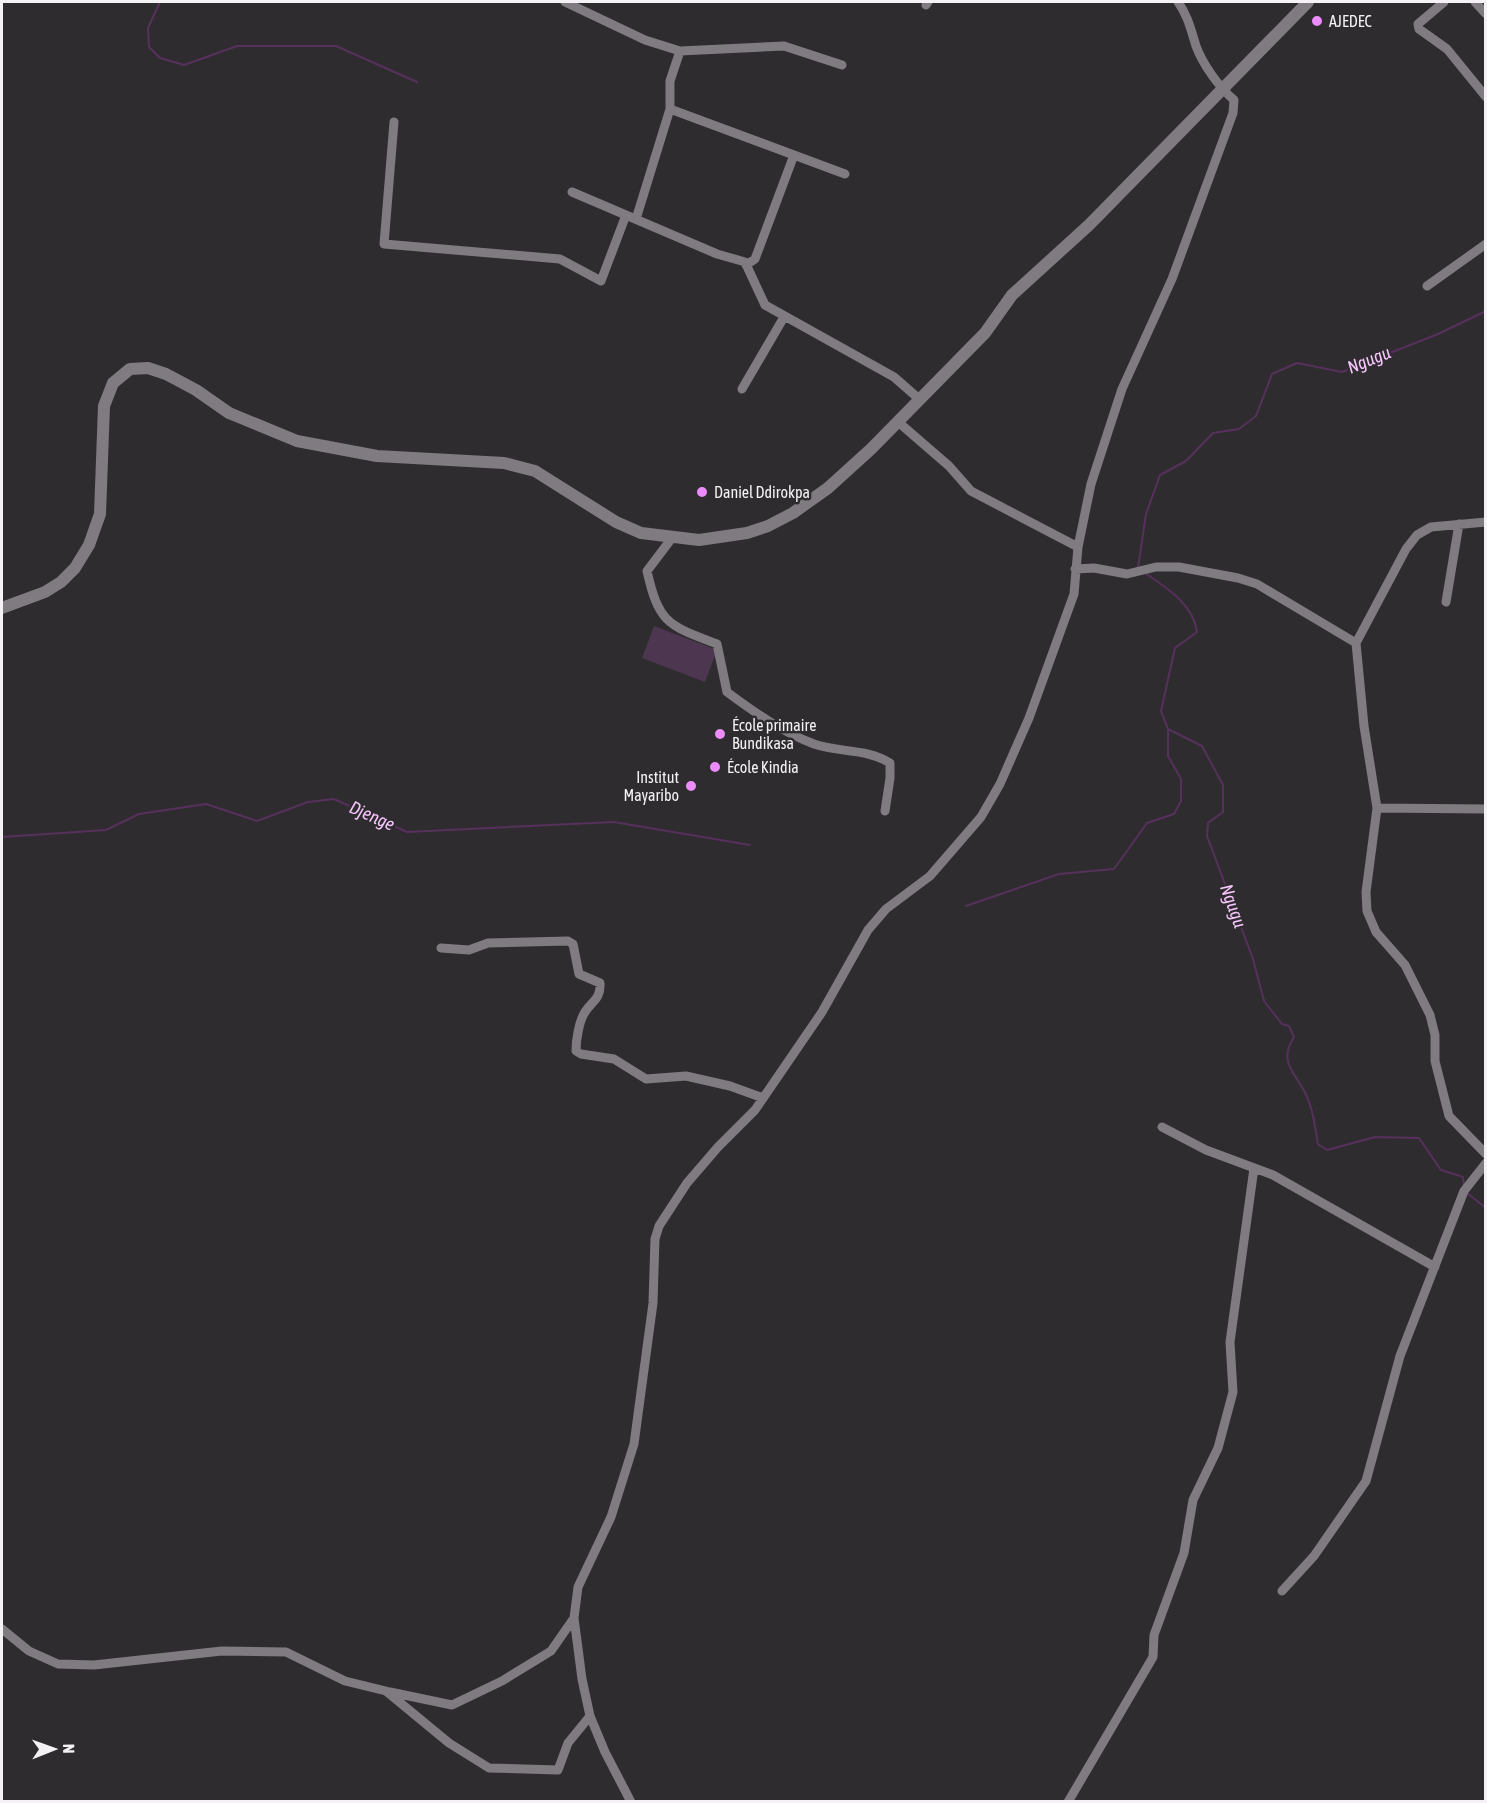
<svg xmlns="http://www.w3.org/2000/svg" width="1487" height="1803" viewBox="0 0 1487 1803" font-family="'Asap Condensed',sans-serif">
	<rect width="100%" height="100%" fill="#2f2c30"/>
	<path fill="#4d3650" d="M 654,626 L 717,650 L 705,682 L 642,658 Z"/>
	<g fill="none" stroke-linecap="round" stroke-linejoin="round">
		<path stroke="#56315b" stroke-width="2" d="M 160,2 L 148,28 L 149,47 L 160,58 L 184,65 L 237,46 L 336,46 L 417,82
			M 1138,568 L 1146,514 L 1160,475 L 1186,461 L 1213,433 L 1239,429 L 1256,416 L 1272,374 L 1297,363 L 1342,372 L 1438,334 L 1486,311
			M 1168,729 L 1202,746 L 1223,785 L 1223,812 L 1208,823 L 1207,836 L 1253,959 L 1264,1001 L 1282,1024 L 1289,1026 L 1294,1037 C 1277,1064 1297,1073 1307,1097 C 1314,1111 1315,1129 1318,1144 L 1327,1150 L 1375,1137 L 1419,1138 L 1441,1170 L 1463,1177 L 1464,1186
			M 2,837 L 106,830 L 139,814 L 206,804 L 257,821 L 308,802 L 334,799 L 407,832 L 614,822 L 750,845
			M 966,906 L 1059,874 L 1114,869 L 1147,823 L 1174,814 L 1181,801 L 1181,779 L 1168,756 L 1168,729 L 1161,711 L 1175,648 L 1197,632 C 1194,605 1167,588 1145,573
			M 1467,1193 L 1486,1208"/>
		<path stroke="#7f7b80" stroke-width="9" d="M 565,2 L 645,40 L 680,51 L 784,46 L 842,65
			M 1444,2 L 1418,24 L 1419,29 L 1447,49 L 1486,97
			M 1475,2 L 1486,14
			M 926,5 L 928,2
			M 670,109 L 845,174
			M 394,122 L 384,244 L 560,259 L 601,281 L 626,215
			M 572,192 L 717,254 L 745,262 L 765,305 L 894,377 L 918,398
			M 636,219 L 670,109 L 670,81 L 680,51
			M 746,265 L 755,259 L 794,155
			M 1427,286 L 1486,244
			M 742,389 L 784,317
			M 897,421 L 949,466 L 971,491 L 1078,547
			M 1486,522 L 1431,527 L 1417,535 L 1406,549 L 1356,643 L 1364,726 L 1377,808 L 1366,892 L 1367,911 L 1376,932 L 1405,965 L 1430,1015 L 1435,1035 L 1435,1061 L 1449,1116 L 1486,1154
			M 672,538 L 647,571 C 659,624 668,625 717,644 L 727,692 C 754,712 782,732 814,744 C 840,753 866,748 890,763 L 890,778 L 885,811
			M 1075,569 L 1094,568 L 1127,574 L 1156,567 L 1179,567 L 1238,578 L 1257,584 L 1356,643
			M 1446,602 L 1459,524
			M 1377,808 L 1486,809
			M 441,948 L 469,950 L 488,943 L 568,941 L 573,944 L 579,974 L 600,983 C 601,999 592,1001 585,1012 C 579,1021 576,1040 576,1051 L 581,1054 L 614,1059 L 646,1079 L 686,1076 L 730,1086 L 763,1098
			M 1162,1127 L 1206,1150 L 1273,1175 L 1435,1267
			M 1282,1591 L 1314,1556 L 1366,1481 L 1400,1356 L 1464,1191 L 1486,1163
			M 2,1629 L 29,1651 L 58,1664 L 94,1665 L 222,1651 L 286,1652 L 345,1681 L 386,1691 L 449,1743 L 489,1768 L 558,1770 L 568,1743 L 590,1716
			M 390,1692 L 452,1705 L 502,1681 L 551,1651 L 574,1618
			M 631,1802 L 605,1752 L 590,1716 L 582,1679 L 574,1618 L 578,1587 L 611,1517 L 634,1444 L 653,1303 L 655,1239 L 659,1226 L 687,1183 L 718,1147 L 755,1110 L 822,1012 L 868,930 L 886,909 L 930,876 L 981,817 L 1000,784 L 1029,718 L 1074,594 L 1078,547 L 1091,484 L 1122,389 L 1172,279 L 1233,113 L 1234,100 C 1219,87 1203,65 1196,46 C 1191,30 1188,16 1178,2
			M 1068,1802 L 1153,1657 L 1154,1635 L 1184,1553 L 1193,1500 L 1218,1448 L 1233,1392 L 1230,1342 L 1254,1168"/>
		<path stroke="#7f7b80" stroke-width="12" d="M 2,608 L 45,592 L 61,582 L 75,568 L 89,545 L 100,514 L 104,406 L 113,383 L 130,369 L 148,368 L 166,374 L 196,390 L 229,413 L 297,441 L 377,456 L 504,463 L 535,471 L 616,522 L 641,533 L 699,540 L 747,533 L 768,526 L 793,513 L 828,488 L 871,449 L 985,333 L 1012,295 L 1089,225 L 1308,2"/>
	</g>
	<g fill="#ec8cfa" stroke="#2f2c30" stroke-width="2">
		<circle cx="1317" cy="21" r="6"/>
		<circle cx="702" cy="492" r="6"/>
		<circle cx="720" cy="734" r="6"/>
		<circle cx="715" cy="767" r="6"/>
		<circle cx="691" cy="786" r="6"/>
	</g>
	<g text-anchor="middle" stroke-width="5" stroke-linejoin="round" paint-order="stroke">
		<g font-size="16" fill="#f4f2f4" stroke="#2f2c30" text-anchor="start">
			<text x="1329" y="27">AJEDEC</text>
			<text x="714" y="498">Daniel Ddirokpa</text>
			<text x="732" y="731">École primaire<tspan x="732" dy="18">Bundikasa</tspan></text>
			<text x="727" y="773">École Kindia</text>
			<text x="679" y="783" text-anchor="end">Institut<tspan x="679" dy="18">Mayaribo</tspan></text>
		</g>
		<g font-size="18" font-style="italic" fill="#f6c5fc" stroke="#2f2c30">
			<text transform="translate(1369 360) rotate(-22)" y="6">Ngugu</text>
			<text transform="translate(372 816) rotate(24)" y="6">Djenge</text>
			<text transform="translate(1233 906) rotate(70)" y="6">Ngugu</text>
		</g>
	</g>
	<rect width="1487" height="1803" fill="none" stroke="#f4f2f4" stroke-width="6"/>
	<g transform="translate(54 1749) rotate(89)" stroke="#2f2c30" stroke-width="4.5" paint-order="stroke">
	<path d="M0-4.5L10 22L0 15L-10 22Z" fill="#f4f2f4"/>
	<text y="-9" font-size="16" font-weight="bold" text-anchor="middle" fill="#f4f2f4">N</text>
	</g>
</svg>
